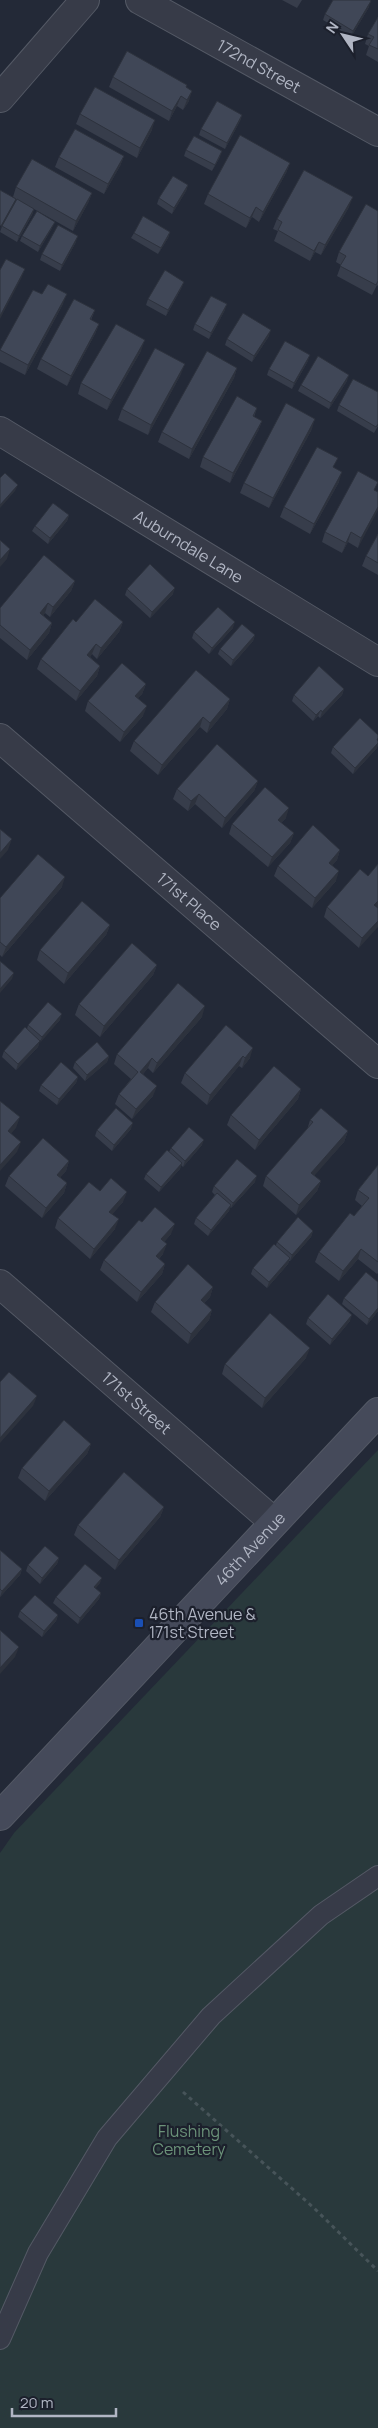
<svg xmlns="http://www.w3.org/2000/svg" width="378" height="2428" viewBox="0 0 378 2428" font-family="Manrope,sans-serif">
	<rect width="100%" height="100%" fill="#232937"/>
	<path fill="#29393c" d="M 378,1450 L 378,2428 L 0,2428 L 0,1853 L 14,1833 Z"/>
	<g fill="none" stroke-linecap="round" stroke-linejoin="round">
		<g stroke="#545965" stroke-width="22">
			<path id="lane" d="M 0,2339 L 38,2253 L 107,2138 L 211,2016 L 321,1915 L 378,1876"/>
		</g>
		<g stroke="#545965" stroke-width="30">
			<g id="street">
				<path id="s1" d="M 140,0 L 378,132"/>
				<path d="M 0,98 L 85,0"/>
				<path id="s2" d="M 0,431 L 378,662"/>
				<path id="s3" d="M 0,738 L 378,1064"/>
				<path id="s4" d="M 0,1284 L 274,1522"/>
			</g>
		</g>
		<g stroke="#545965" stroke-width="30">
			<g id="secondary">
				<path id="s5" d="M 0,1816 L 378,1412"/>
			</g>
		</g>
		<path stroke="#475459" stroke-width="3" stroke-dasharray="4 4" stroke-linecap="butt" d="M 183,2092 L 314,2208 L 378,2271"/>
		<use href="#lane" stroke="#373b48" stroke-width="20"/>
		<use href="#street" stroke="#373b48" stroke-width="28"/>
		<use href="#secondary" stroke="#454a5a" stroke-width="28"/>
	</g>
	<path fill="#373d4b" d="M 282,0 L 302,0 L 297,8 Z
		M 369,7 L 351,37 L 323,20 L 325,14 Z
		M 378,17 L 378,62 L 366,55 L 369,46 L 365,44 L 368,34 Z
		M 113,77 L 186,87 L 189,101 L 183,110 L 177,106 L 169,121 L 109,87 Z
		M 80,114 L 152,130 L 137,158 L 76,124 Z
		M 242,115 L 240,121 L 225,149 L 199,135 L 201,129 Z
		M 186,150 L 220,157 L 212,171 L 184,156 Z
		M 124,156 L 120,166 L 104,194 L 55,167 L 59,157 Z
		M 290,163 L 286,173 L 259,222 L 252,217 L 246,228 L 204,204 L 208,194 Z
		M 188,185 L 186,191 L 172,214 L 157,204 L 159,198 Z
		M 16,187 L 92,193 L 88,203 L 73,231 L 34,209 L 32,215 L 17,242 L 0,232 L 2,226 L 17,200 L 13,197 Z
		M 349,207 L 321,255 L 315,252 L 310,261 L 274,241 L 278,231 L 273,229 L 277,219 Z
		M 378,211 L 378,286 L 377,285 L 372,295 L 337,276 L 341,265 L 336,262 L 339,252 Z
		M 52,228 L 38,252 L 20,241 L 22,236 Z
		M 170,232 L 168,238 L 158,254 L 131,238 L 134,233 Z
		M 76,242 L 60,271 L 40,260 L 42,254 Z
		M 182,287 L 166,316 L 146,305 L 148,299 Z
		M 33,290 L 63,304 L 25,375 L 0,362 L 0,351 Z
		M 95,310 L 91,320 L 99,324 L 95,334 L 67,386 L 37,369 L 41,359 Z
		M 225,310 L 209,339 L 193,330 L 195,324 Z
		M 269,336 L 252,362 L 225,345 L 227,339 Z
		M 141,351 L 107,410 L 78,394 L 81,383 Z
		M 308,361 L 292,389 L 267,375 L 269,369 Z
		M 237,368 L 234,378 L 189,459 L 158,442 L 162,432 Z
		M 181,374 L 148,435 L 118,420 L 122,409 Z
		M 347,381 L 329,409 L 298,391 L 301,385 Z
		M 339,405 L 378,426 L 374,433 L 337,411 Z
		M 257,408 L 254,417 L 262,421 L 258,431 L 230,483 L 200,467 L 203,457 Z
		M 312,429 L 269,508 L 240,493 L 244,483 Z
		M 334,468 L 339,482 L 310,534 L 280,517 L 284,507 Z
		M 375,491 L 378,492 L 358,548 L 348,542 L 342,553 L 322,542 L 325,532 Z
		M 69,515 L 67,521 L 48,544 L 32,531 L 35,526 Z
		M 378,534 L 378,575 L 362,566 L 366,556 Z
		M 75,581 L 71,591 L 50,617 L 45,613 L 43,615 L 52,623 L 49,633 L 27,660 L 0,638 L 0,608 Z
		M 127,589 L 173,594 L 150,618 L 125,595 Z
		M 76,622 L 123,622 L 119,632 L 97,659 L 92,654 L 90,657 L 100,666 L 97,676 L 76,701 L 37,669 L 41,659 Z
		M 233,628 L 209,654 L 192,638 L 194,632 Z
		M 255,635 L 253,641 L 231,666 L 218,654 L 220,649 Z
		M 146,684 L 142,694 L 138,698 L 143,716 L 120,742 L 85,711 L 88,701 Z
		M 344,689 L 342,695 L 320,718 L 318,716 L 313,721 L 292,701 L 294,695 Z
		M 230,699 L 227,709 L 207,733 L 200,727 L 158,775 L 130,751 L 134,741 Z
		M 378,743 L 377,748 L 353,774 L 331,753 L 333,747 Z
		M 258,781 L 254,791 L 222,828 L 195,804 L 188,811 L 173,799 L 177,789 Z
		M 286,818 L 281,823 L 294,833 L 290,843 L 268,867 L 229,834 L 232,824 Z
		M 340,850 L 337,860 L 332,865 L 336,881 L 312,908 L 274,876 L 278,866 Z
		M 378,864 L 378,907 L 359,948 L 324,917 L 327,907 L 368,876 Z
		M 62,887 L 2,957 L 0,955 L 0,898 Z
		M 110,925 L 106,935 L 64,984 L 37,960 L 40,950 Z
		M 157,965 L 153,975 L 100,1037 L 75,1015 L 79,1004 Z
		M 202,1017 L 153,1073 L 148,1068 L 143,1074 L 153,1096 L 132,1119 L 115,1104 L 119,1094 L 131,1079 L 114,1064 L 117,1054 Z
		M 60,1020 L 39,1042 L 38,1047 L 16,1070 L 2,1057 L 4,1051 L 27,1029 L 28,1025 Z
		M 226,1025 L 250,1058 L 242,1068 L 239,1066 L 207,1105 L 181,1083 L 185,1073 Z
		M 109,1056 L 107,1062 L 85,1081 L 73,1068 L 75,1062 Z
		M 78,1077 L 76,1083 L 57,1105 L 39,1091 L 41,1085 Z
		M 301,1089 L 298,1099 L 255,1150 L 227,1125 L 231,1115 Z
		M 310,1120 L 348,1131 L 344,1142 L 314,1175 L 321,1181 L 317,1191 L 296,1215 L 263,1186 L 266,1176 L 307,1130 Z
		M 131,1129 L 112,1151 L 95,1136 L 97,1130 Z
		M 202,1145 L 183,1167 L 181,1165 L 180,1169 L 159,1192 L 144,1179 L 146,1174 L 169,1152 L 171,1148 Z
		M 69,1161 L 66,1171 L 60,1177 L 67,1183 L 64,1193 L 42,1218 L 5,1186 L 9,1176 Z
		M 378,1165 L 378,1273 L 377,1274 L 358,1259 L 339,1281 L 315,1262 L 319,1252 L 354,1216 L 362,1206 L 355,1200 L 358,1190 Z
		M 255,1182 L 231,1208 L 230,1207 L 229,1211 L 208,1236 L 194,1224 L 196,1218 L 215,1195 L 212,1192 L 214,1186 Z
		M 100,1191 L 123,1202 L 112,1214 L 115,1229 L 90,1259 L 55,1228 L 58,1218 Z
		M 142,1222 L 171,1234 L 164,1242 L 163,1254 L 159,1259 L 165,1264 L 162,1274 L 137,1302 L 100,1270 L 104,1260 Z
		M 313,1231 L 311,1237 L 290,1261 L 289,1261 L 288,1264 L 267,1288 L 251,1274 L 253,1268 L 276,1245 L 277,1242 Z
		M 378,1282 L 378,1311 L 367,1325 L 342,1304 L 344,1298 Z
		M 213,1287 L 210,1297 L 204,1303 L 212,1310 L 209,1320 L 188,1344 L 151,1312 L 155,1302 Z
		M 308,1318 L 350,1321 L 330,1345 L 306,1324 Z
		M 306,1358 L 262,1408 L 222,1374 L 225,1364 Z
		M 91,1444 L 87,1454 L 45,1501 L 18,1478 L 22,1468 Z
		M 164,1507 L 160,1517 L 115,1570 L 74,1535 L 78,1525 Z
		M 0,1550 L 22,1569 L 20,1575 L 0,1597 Z
		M 59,1558 L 57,1564 L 40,1584 L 26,1571 L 28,1565 Z
		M 100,1583 L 95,1588 L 101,1593 L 99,1599 L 78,1624 L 53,1603 L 56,1597 Z
		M 20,1611 L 58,1615 L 56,1621 L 42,1637 L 18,1617 Z"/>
	<path fill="#2d323d" d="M 371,1 L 369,7 L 351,37 L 353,31 Z
		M 192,91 L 189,101 L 183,110 L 187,100 Z
		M 181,96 L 177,106 L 169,121 L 172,111 Z
		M 242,115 L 240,121 L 225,149 L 227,143 Z
		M 155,120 L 152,130 L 137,158 L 140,148 Z
		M 222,151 L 220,157 L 212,171 Z
		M 124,156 L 120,166 L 104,194 L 108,184 Z
		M 290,163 L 286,173 L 259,222 L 263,212 Z
		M 188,185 L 186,191 L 172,214 L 174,208 Z
		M 92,193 L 88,203 L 73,231 L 76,221 Z
		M 353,197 L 349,207 L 321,255 L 325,245 Z
		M 16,199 L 14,205 L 0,230 L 1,226 Z
		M 256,207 L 252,217 L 246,228 L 250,218 Z
		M 34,209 L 32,215 L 17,242 L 19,236 Z
		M 55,222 L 52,228 L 38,252 L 40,246 Z
		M 170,232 L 168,238 L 158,254 L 161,248 Z
		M 78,236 L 76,242 L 60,271 L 62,265 Z
		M 319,242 L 315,252 L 310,261 L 314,251 Z
		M 25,269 L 21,279 L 0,319 L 0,316 Z
		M 184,282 L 182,287 L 166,316 L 168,310 Z
		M 67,294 L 63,304 L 25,375 L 28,365 Z
		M 227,304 L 225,310 L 209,339 L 211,333 Z
		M 99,324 L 95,334 L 67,386 L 71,376 Z
		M 271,330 L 269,336 L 252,362 L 254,356 Z
		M 145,340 L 141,351 L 107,410 L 111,400 Z
		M 310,355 L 308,361 L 292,389 L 294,383 Z
		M 185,364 L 181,374 L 148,435 L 151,425 Z
		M 237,368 L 234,378 L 189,459 L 192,449 Z
		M 349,375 L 347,381 L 329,409 L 331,403 Z
		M 315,419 L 312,429 L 269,508 L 273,498 Z
		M 262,421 L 258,431 L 230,483 L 233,473 Z
		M 342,472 L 339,482 L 310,534 L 314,524 Z
		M 18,485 L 15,491 L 0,508 L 0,505 Z
		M 378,507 L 378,510 L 358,548 L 361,538 Z
		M 69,515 L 67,521 L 48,544 L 50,538 Z
		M 351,532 L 348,542 L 342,553 L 346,543 Z
		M 10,549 L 7,559 L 0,567 L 0,560 Z
		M 75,581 L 71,591 L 50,617 L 53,607 Z
		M 175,588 L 173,594 L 150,618 L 152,612 Z
		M 48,603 L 45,613 L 37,623 L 40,613 Z
		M 123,622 L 119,632 L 97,659 L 101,648 Z
		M 235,622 L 233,628 L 209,654 L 212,648 Z
		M 52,623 L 49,633 L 27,660 L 30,650 Z
		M 255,635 L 253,641 L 231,666 L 233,660 Z
		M 96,644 L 92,654 L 84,665 L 87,655 Z
		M 100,666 L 97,676 L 76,701 L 80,691 Z
		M 146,684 L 142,694 L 131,706 L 135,696 Z
		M 344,689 L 342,695 L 320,718 L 322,712 Z
		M 230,699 L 227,709 L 207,733 L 210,723 Z
		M 147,706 L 143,716 L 120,742 L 124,732 Z
		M 321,710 L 318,716 L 313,721 L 316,715 Z
		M 203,717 L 200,727 L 158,775 L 162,765 Z
		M 378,743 L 377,748 L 353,774 L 355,768 Z
		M 258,781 L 254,791 L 222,828 L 225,818 Z
		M 199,794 L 195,804 L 188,811 L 191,801 Z
		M 289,808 L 286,818 L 275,830 L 278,820 Z
		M 294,833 L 290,843 L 268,867 L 272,857 Z
		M 12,839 L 8,850 L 0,859 L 0,853 Z
		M 340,850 L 337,860 L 326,873 L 329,863 Z
		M 339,871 L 336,881 L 312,908 L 315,898 Z
		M 65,877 L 62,887 L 2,957 L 6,947 Z
		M 378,901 L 378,907 L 371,915 L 374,905 Z
		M 378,921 L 378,927 L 359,948 L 362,938 Z
		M 110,925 L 106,935 L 64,984 L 68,973 Z
		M 157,965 L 153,975 L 100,1037 L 104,1026 Z
		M 14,973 L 12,979 L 0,993 L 0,989 Z
		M 205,1006 L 202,1017 L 153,1073 L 157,1063 Z
		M 62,1014 L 60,1020 L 40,1043 L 42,1037 Z
		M 40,1041 L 38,1047 L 16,1070 L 18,1064 Z
		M 253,1048 L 250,1058 L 242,1068 L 245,1058 Z
		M 109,1056 L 107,1062 L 85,1081 L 87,1075 Z
		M 243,1056 L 239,1066 L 207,1105 L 210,1095 Z
		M 152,1058 L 148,1068 L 136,1082 L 140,1072 Z
		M 78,1077 L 76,1083 L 57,1105 L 59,1099 Z
		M 157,1086 L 153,1096 L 132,1119 L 136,1109 Z
		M 301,1089 L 298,1099 L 255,1150 L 259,1140 Z
		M 20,1117 L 16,1128 L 5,1141 L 8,1131 Z
		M 133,1123 L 131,1129 L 112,1151 L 114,1145 Z
		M 348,1131 L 344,1142 L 308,1183 L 311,1173 Z
		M 204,1140 L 202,1145 L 183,1167 L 185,1161 Z
		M 21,1142 L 17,1152 L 0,1171 L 0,1165 Z
		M 69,1161 L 66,1171 L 54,1185 L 57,1175 Z
		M 182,1163 L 180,1169 L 159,1192 L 161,1187 Z
		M 257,1176 L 255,1182 L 231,1208 L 233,1203 Z
		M 321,1181 L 317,1191 L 296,1215 L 299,1205 Z
		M 67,1183 L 64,1193 L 42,1218 L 46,1208 Z
		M 127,1192 L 123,1202 L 106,1222 L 109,1212 Z
		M 231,1205 L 229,1211 L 208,1236 L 211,1230 Z
		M 119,1219 L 115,1229 L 90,1259 L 94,1249 Z
		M 175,1224 L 171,1234 L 158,1249 L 161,1239 Z
		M 313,1231 L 311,1237 L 290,1261 L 292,1255 Z
		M 167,1244 L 163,1254 L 152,1266 L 156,1256 Z
		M 361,1249 L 358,1259 L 339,1281 L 343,1271 Z
		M 290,1258 L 288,1264 L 267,1288 L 269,1282 Z
		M 165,1264 L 162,1274 L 137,1302 L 141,1292 Z
		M 213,1287 L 210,1297 L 197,1310 L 201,1300 Z
		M 378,1308 L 378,1311 L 367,1325 L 369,1319 Z
		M 212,1310 L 209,1320 L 188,1344 L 191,1334 Z
		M 352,1315 L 350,1321 L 330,1345 L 332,1339 Z
		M 310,1348 L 306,1358 L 262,1408 L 265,1398 Z
		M 37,1396 L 33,1406 L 0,1443 L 0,1438 Z
		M 91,1444 L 87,1454 L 45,1501 L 49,1491 Z
		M 164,1507 L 160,1517 L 115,1570 L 119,1560 Z
		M 59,1558 L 57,1564 L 40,1584 L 42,1578 Z
		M 22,1569 L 20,1575 L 0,1597 L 2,1591 Z
		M 102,1578 L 100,1583 L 92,1593 L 94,1587 Z
		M 101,1593 L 99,1599 L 78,1624 L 80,1618 Z
		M 58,1615 L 56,1621 L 42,1637 L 44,1631 Z
		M 19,1647 L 15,1657 L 0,1674 L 0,1668 Z"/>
	<path fill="#404757" stroke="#2d323d" d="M 333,0 L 370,0 L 371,1 L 353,31 L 325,14 Z
		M 378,17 L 378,49 L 369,45 L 374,37 L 368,34 Z
		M 127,51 L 187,85 L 186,87 L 192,91 L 187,100 L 181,96 L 172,111 L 113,77 Z
		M 95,87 L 155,120 L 140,148 L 80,114 Z
		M 217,101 L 242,115 L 227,143 L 201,129 Z
		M 75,129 L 124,156 L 108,184 L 59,157 Z
		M 240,135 L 290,163 L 263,212 L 256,207 L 250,218 L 208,194 Z
		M 194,136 L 222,151 L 215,165 L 186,150 Z
		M 32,159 L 92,193 L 76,221 L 16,187 Z
		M 304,170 L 353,197 L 325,245 L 319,242 L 314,251 L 278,230 L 282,222 L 277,219 Z
		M 173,176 L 188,185 L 174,208 L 159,198 Z
		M 0,190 L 16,199 L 1,226 L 0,225 Z
		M 17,199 L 34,209 L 19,236 L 2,226 Z
		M 366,204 L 378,211 L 378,281 L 376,285 L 340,266 L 346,256 L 339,252 Z
		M 37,211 L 55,222 L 40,246 L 22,236 Z
		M 143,216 L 170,232 L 161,248 L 134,233 Z
		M 58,225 L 78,236 L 62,265 L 42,254 Z
		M 6,259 L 25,269 L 0,316 L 0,270 Z
		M 165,270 L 184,282 L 168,310 L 148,299 Z
		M 48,284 L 67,294 L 28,365 L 0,350 L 33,290 L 42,294 Z
		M 211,296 L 227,304 L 211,333 L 195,324 Z
		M 74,299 L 95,310 L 90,319 L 99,324 L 71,376 L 41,359 Z
		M 243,313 L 271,330 L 254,356 L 227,339 Z
		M 116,324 L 145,340 L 111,400 L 81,383 Z
		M 285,341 L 310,355 L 294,383 L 269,369 Z
		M 155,348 L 185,364 L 151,425 L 122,409 Z
		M 207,351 L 237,368 L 192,449 L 162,432 Z
		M 318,356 L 349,375 L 331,403 L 301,385 Z
		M 353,379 L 378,392 L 378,424 L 376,427 L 339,405 Z
		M 237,396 L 257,408 L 253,416 L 262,421 L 233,473 L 203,457 Z
		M 286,403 L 315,419 L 273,498 L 244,483 Z
		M 317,447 L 338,458 L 333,467 L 342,472 L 314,524 L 284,507 Z
		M 358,471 L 378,482 L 374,490 L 378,492 L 378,507 L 361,538 L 351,532 L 346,543 L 325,532 Z
		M 5,473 L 18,485 L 0,505 L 0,478 Z
		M 53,503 L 69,515 L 50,538 L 35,526 Z
		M 378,534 L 378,563 L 366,556 Z
		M 0,540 L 10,549 L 0,560 Z
		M 44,555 L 75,581 L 53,607 L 48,603 L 40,613 L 52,623 L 30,650 L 0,625 L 0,608 Z
		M 150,564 L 175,588 L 152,612 L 127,589 Z
		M 95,599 L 123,622 L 101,648 L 96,644 L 87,655 L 100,666 L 80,691 L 41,659 L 73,619 L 76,622 Z
		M 218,607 L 235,622 L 212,648 L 194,632 Z
		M 242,624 L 255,635 L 233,660 L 220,649 Z
		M 122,663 L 146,684 L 135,696 L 147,706 L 124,732 L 88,701 Z
		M 319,666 L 344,689 L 322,712 L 321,710 L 316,715 L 294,695 Z
		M 196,670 L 230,699 L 210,723 L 203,717 L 162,765 L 134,741 Z
		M 360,718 L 378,735 L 378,738 L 377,740 L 378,741 L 378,743 L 355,768 L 333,747 Z
		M 217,744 L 258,781 L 225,818 L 199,794 L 191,801 L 177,789 Z
		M 265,787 L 289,808 L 278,820 L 294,833 L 272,857 L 232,824 Z
		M 313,825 L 340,850 L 329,863 L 339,871 L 315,898 L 278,866 Z
		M 0,829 L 12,839 L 0,853 Z
		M 38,854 L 65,877 L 6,947 L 0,942 L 0,898 Z
		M 378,864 L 378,901 L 374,905 L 378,908 L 378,921 L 362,938 L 327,907 L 360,869 L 368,876 Z
		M 82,901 L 110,925 L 68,973 L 40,950 Z
		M 132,943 L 157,965 L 104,1026 L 79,1004 Z
		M 0,961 L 14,973 L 0,989 Z
		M 178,983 L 205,1006 L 157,1063 L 152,1058 L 140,1072 L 157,1086 L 136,1109 L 119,1094 L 138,1072 L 117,1054 Z
		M 48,1002 L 62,1014 L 42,1037 L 28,1025 Z
		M 226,1025 L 253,1048 L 245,1058 L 243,1056 L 210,1095 L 185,1073 Z
		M 25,1027 L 40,1041 L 18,1064 L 4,1051 Z
		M 97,1042 L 109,1056 L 87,1075 L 75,1062 Z
		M 61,1062 L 78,1077 L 59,1099 L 41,1085 Z
		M 274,1066 L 301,1089 L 259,1140 L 231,1115 Z
		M 0,1101 L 20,1117 L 8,1131 L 21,1142 L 0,1165 Z
		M 116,1108 L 133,1123 L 114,1145 L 97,1130 Z
		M 321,1108 L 348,1131 L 311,1173 L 321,1181 L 299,1205 L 266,1176 L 313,1122 L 310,1120 Z
		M 189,1127 L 204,1140 L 185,1161 L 171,1148 Z
		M 43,1138 L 69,1161 L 57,1175 L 67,1183 L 46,1208 L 9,1176 Z
		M 167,1150 L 182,1163 L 161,1187 L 146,1174 Z
		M 237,1159 L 257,1176 L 233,1203 L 214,1186 Z
		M 378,1165 L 378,1262 L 361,1249 L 343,1271 L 319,1252 L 350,1213 L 354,1216 L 369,1198 L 358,1190 Z
		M 111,1178 L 127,1192 L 109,1212 L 119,1219 L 94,1249 L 58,1218 L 89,1182 L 100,1191 Z
		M 217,1193 L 231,1205 L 211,1230 L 196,1218 Z
		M 155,1207 L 175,1224 L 161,1239 L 167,1244 L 156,1256 L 165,1264 L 141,1292 L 104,1260 L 139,1220 L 142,1222 Z
		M 298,1217 L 313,1231 L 292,1255 L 277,1242 Z
		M 274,1244 L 290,1258 L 269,1282 L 253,1268 Z
		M 188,1264 L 213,1287 L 201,1300 L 212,1310 L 191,1334 L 155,1302 Z
		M 366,1272 L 378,1282 L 378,1308 L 369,1319 L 344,1298 Z
		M 328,1294 L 352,1315 L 332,1339 L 308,1318 Z
		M 270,1313 L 310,1348 L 265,1398 L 225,1364 Z
		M 9,1372 L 37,1396 L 0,1438 L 0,1382 Z
		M 64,1420 L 91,1444 L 49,1491 L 22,1468 Z
		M 124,1472 L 164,1507 L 119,1560 L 78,1525 Z
		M 45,1546 L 59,1558 L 42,1578 L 28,1565 Z
		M 0,1550 L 22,1569 L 2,1591 L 0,1589 Z
		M 85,1564 L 102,1578 L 94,1587 L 101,1593 L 80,1618 L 56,1597 Z
		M 35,1595 L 58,1615 L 44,1631 L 20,1611 Z
		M 0,1630 L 19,1647 L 0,1668 Z"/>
	<rect fill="#1a4fb4" stroke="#1c202c" stroke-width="2" x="134" y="1618" width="10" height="10" rx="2.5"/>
	<g text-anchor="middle" stroke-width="4.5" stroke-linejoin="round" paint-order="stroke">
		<g font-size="16" fill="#b1b6c4" stroke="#1c202c">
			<text dy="6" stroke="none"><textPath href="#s1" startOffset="136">172nd Street</textPath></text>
			<text dy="6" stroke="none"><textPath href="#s2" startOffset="221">Auburndale Lane</textPath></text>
			<text dy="6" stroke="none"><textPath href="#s3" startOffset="250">171st Place</textPath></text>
			<text dy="6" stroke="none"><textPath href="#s4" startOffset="181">171st Street</textPath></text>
			<text dy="6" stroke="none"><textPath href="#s5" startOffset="366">46th Avenue</textPath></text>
		</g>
		<g font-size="16" fill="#b1b6c4" stroke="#1c202c" text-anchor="start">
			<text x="149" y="1620">46th Avenue &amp;<tspan x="149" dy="18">171st Street</tspan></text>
		</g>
		<g font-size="16" fill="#6b9279" stroke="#1c202c">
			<text x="189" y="2137">Flushing<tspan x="189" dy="18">Cemetery</tspan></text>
		</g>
	</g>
	<g transform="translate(343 35) rotate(305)" stroke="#1c202c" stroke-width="4" paint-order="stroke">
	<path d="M0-4L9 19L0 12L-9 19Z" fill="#b1b6c4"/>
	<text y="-8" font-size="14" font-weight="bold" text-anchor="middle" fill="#b1b6c4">N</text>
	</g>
	<path d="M12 2408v8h104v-8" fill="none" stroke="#b1b6c4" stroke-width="2.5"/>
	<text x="20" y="2408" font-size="15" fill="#b1b6c4" stroke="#1c202c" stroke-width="4" paint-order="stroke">20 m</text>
</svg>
